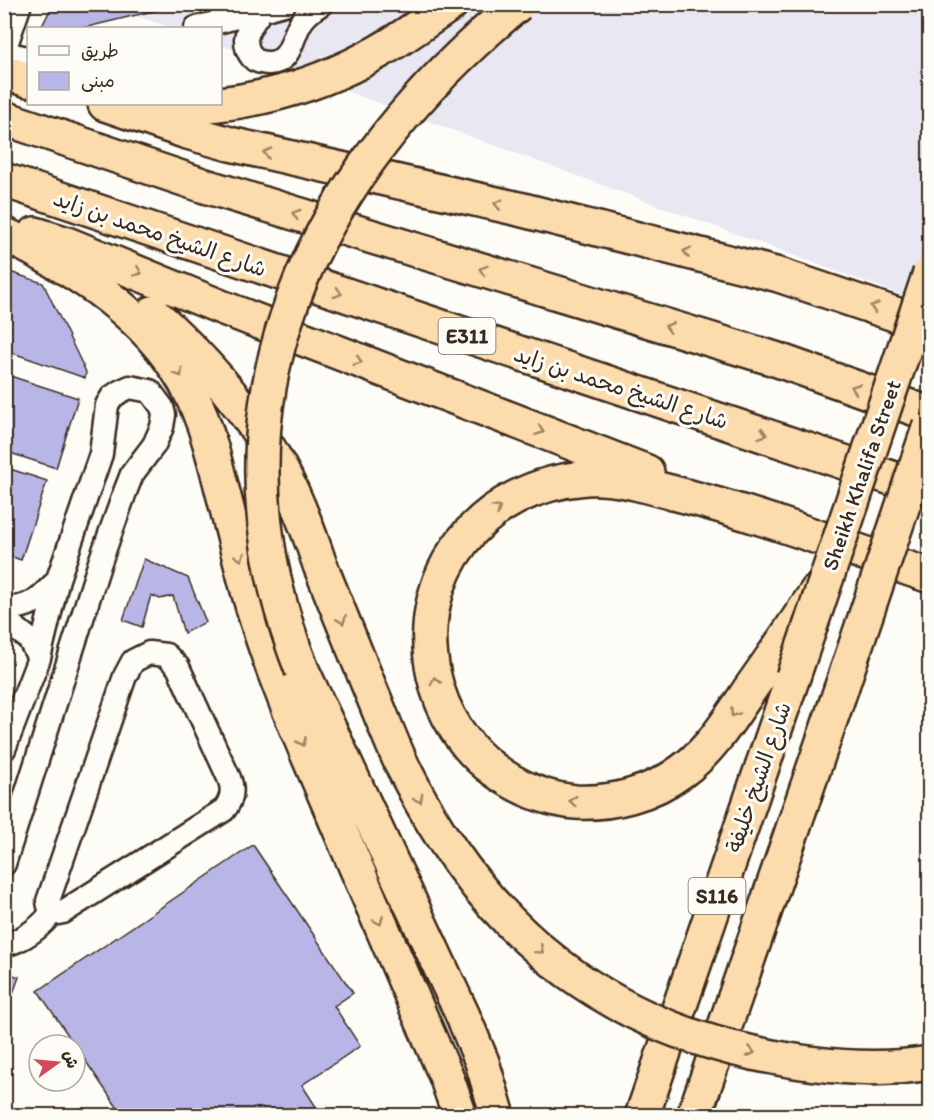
<svg xmlns="http://www.w3.org/2000/svg" width="934" height="1120" viewBox="0 0 934 1120" font-family="Itim,'Playpen Sans Arabic',sans-serif">
	<rect width="100%" height="100%" fill="#fdfcf7"/>
	<filter id="ink" filterUnits="userSpaceOnUse"><feTurbulence type="fractalNoise" baseFrequency=".0167" numOctaves="2"/><feDisplacementMap in="SourceGraphic" scale="12" xChannelSelector="R" yChannelSelector="G"/><feConvolveMatrix kernelMatrix="1 2 1 2 8 2 1 2 1" color-interpolation-filters="sRGB"/></filter>
	<g filter="url(#ink)">
		<path fill="#e8e7f2" d="M 102,5 L 929,5 L 929,305 L 221,45 L 220,28 L 173,28 Z"/>
		<path fill="#b8b6e7" stroke="#3b2a1e" stroke-width="1.5" d="M 53,4 L 182,4 L 83,28 L 41,28 Z
			M 4,270 L 43,283 L 86,372 L 85,378 L 4,350 Z
			M 4,374 L 78,398 L 56,468 L 4,451 Z
			M 4,467 L 47,481 L 21,560 L 4,554 Z
			M 144,559 L 188,578 L 206,622 L 184,633 L 173,596 L 160,599 L 151,595 L 142,627 L 123,620 Z
			M 253,845 L 353,993 L 334,1006 L 360,1046 L 302,1085 L 322,1116 L 171,1116 L 167,1110 L 160,1116 L 123,1116 L 38,991 Z
			M 4,972 L 19,977 L 4,1018 Z"/>
		<g fill="none" stroke-linecap="round" stroke-linejoin="round">
			<g stroke="#3b2a1e" stroke-width="27">
				<path id="minor" d="M 261,11 C 255,19 247,29 246,39 C 246,47 249,55 255,60 C 259,62 264,63 269,63 C 292,62 291,38 301,22 C 306,14 313,9 321,4
					M 196,28 L 284,4
					M 4,51 L 20,4
					M 4,53 L 28,58
					M 4,608 C 31,609 39,599 57,581
					M 4,619 L 29,639 L 39,658
					M 149,653 L 166,655 L 178,667 L 229,778 C 234,790 232,800 224,810 L 63,912 L 58,913 L 49,906 L 48,901 L 125,676 L 133,661 Z
					M 4,749 L 39,658 L 58,579 L 101,454 L 107,405 L 112,397 L 121,391 L 130,387 L 150,391 L 162,407 L 164,415 L 162,427 L 154,445 L 132,474 L 125,492 L 100,562 L 4,864
					M 4,945 C 22,941 44,926 53,910"/>
			</g>
			<g stroke="#3b2a1e" stroke-width="38">
				<path id="highway" d="M 4,72 L 28,80
					M 105,104 L 184,131 L 230,144 L 519,209 L 779,275 L 930,326
					M 141,105 C 224,112 306,93 378,52 C 403,38 427,20 451,4
					M 4,118 L 205,186 L 775,359 L 930,414
					M 4,180 L 930,491
					M 4,234 C 70,267 135,306 177,369 C 202,406 212,450 223,493 C 237,547 249,602 268,654 C 288,712 313,767 337,823 C 373,907 410,992 446,1076 L 460,1116
					M 35,234 L 67,244 L 221,307 L 647,472
					M 153,313 C 203,358 248,408 280,468 C 297,499 309,532 320,565
					M 817,591 C 795,624 773,657 750,689 C 730,719 711,750 682,771 C 651,794 612,804 575,802 C 545,799 517,787 493,769 C 463,747 442,712 434,676 C 411,572 483,486 586,478 C 616,476 646,486 674,493 C 761,515 845,547 930,576
					M 302,670 L 463,1016 L 482,1062 L 498,1116
					M 642,1116 L 793,677
					M 694,1116 L 840,692"/>
			</g>
			<use href="#minor" stroke="#fdfcf7" stroke-width="22"/>
			<use href="#highway" stroke="#fcdcac" stroke-width="33"/>
			<g stroke="#3b2a1e" stroke-width="38" stroke-linecap="butt">
				<path id="highway-bridge" d="M 320,565 C 337,607 354,649 371,691 C 383,719 393,748 407,775 C 476,914 581,1009 732,1048 C 796,1064 864,1074 930,1063
					M 302,670 C 197,403 309,177 518,4
					M 793,677 L 930,273
					M 840,692 L 930,425"/>
			</g>
			<use href="#highway-bridge" stroke="#fcdcac" stroke-width="33"/>
		</g>
		<defs><path id="oneway-chevron" d="M-2-3.5L2.5 0L-2 3.5" fill="none" stroke-width="1.6" stroke-linecap="round" stroke-linejoin="round" transform="scale(1.5)"/></defs>
		<g stroke="#9c8365">
			<use href="#oneway-chevron" transform="translate(267 153) rotate(-167)"/>
			<use href="#oneway-chevron" transform="translate(498 204) rotate(-167)"/>
			<use href="#oneway-chevron" transform="translate(296 214) rotate(-163)"/>
			<use href="#oneway-chevron" transform="translate(687 252) rotate(-166)"/>
			<use href="#oneway-chevron" transform="translate(483 270) rotate(-163)"/>
			<use href="#oneway-chevron" transform="translate(138 272) rotate(23)"/>
			<use href="#oneway-chevron" transform="translate(338 293) rotate(18)"/>
			<use href="#oneway-chevron" transform="translate(874 307) rotate(-161)"/>
			<use href="#oneway-chevron" transform="translate(669 327) rotate(-163)"/>
			<use href="#oneway-chevron" transform="translate(358 361) rotate(21)"/>
			<use href="#oneway-chevron" transform="translate(179 373) rotate(58)"/>
			<use href="#oneway-chevron" transform="translate(855 388) rotate(-160)"/>
			<use href="#oneway-chevron" transform="translate(540 431) rotate(21)"/>
			<use href="#oneway-chevron" transform="translate(763 434) rotate(18)"/>
			<use href="#oneway-chevron" transform="translate(497 509) rotate(-35)"/>
			<use href="#oneway-chevron" transform="translate(240 557) rotate(75)"/>
			<use href="#oneway-chevron" transform="translate(342 620) rotate(68)"/>
			<use href="#oneway-chevron" transform="translate(435 681) rotate(-104)"/>
			<use href="#oneway-chevron" transform="translate(734 713) rotate(124)"/>
			<use href="#oneway-chevron" transform="translate(302 742) rotate(66)"/>
			<use href="#oneway-chevron" transform="translate(419 799) rotate(61)"/>
			<use href="#oneway-chevron" transform="translate(573 801) rotate(-175)"/>
			<use href="#oneway-chevron" transform="translate(379 921) rotate(67)"/>
			<use href="#oneway-chevron" transform="translate(540 950) rotate(40)"/>
			<use href="#oneway-chevron" transform="translate(751 1052) rotate(14)"/>
		</g>
	</g>
	<g text-anchor="middle" stroke-width="6" stroke-linejoin="round" paint-order="stroke">
		<g fill="#fdfcf7" stroke="#75695f" stroke-width="1.5">
			<rect x="438.5" y="318" width="57" height="36" rx="4.5"/>
			<rect x="688.5" y="878" width="57" height="36" rx="4.5"/>
		</g>
		<g font-size="21" font-weight="bold" fill="#3b2a1e">
			<text x="467" y="343">E311</text>
			<text x="717" y="903">S116</text>
		</g>
		<g font-size="22" fill="#3b2a1e" stroke="#fdfcf7">
			<text transform="translate(160 233) rotate(19)" y="8">شارع الشيخ محمد بن زايد</text>
			<text transform="translate(621 387) rotate(18)" y="8">شارع الشيخ محمد بن زايد</text>
			<text transform="translate(861 475) rotate(-71)" y="8">Sheikh Khalifa Street</text>
			<text transform="translate(758 777) rotate(-71)" y="8">شارع الشيخ خليفة</text>
		</g>
	</g>
	<rect width="934" height="1120" fill="none" stroke="#fdfcf7" stroke-width="24"/>
	<rect x="12" y="12" width="910" height="1096" fill="none" stroke="#3b2a1e" stroke-width="2" filter="url(#ink)"/>
	<rect x="27" y="27" width="195" height="78" fill="#fdfcf7" stroke="#afa8a0" stroke-width="1.5"/>
	<rect x="39" y="46" width="30" height="9" fill="#fdfcf7" stroke="#afa8a0" stroke-width="1.5"/>
	<text x="81" y="57" font-size="18" fill="#3b2a1e">طريق</text>
	<rect x="39" y="72" width="30" height="18" fill="#b8b6e7" stroke="#afa8a0" stroke-width="1.5"/>
	<text x="81" y="87" font-size="18" fill="#3b2a1e">مبنى</text>
	<g transform="translate(57 1063) rotate(75)"><circle r="28" fill="#fdfcf7" stroke="#afa8a0" stroke-width="1.5"/>
	<path d="M0-4.5L10 22L0 15L-10 22Z" fill="#d1495b"/>
	<text y="-9" font-size="16" font-weight="bold" text-anchor="middle" fill="#3b2a1e">ش</text>
	</g>
</svg>
